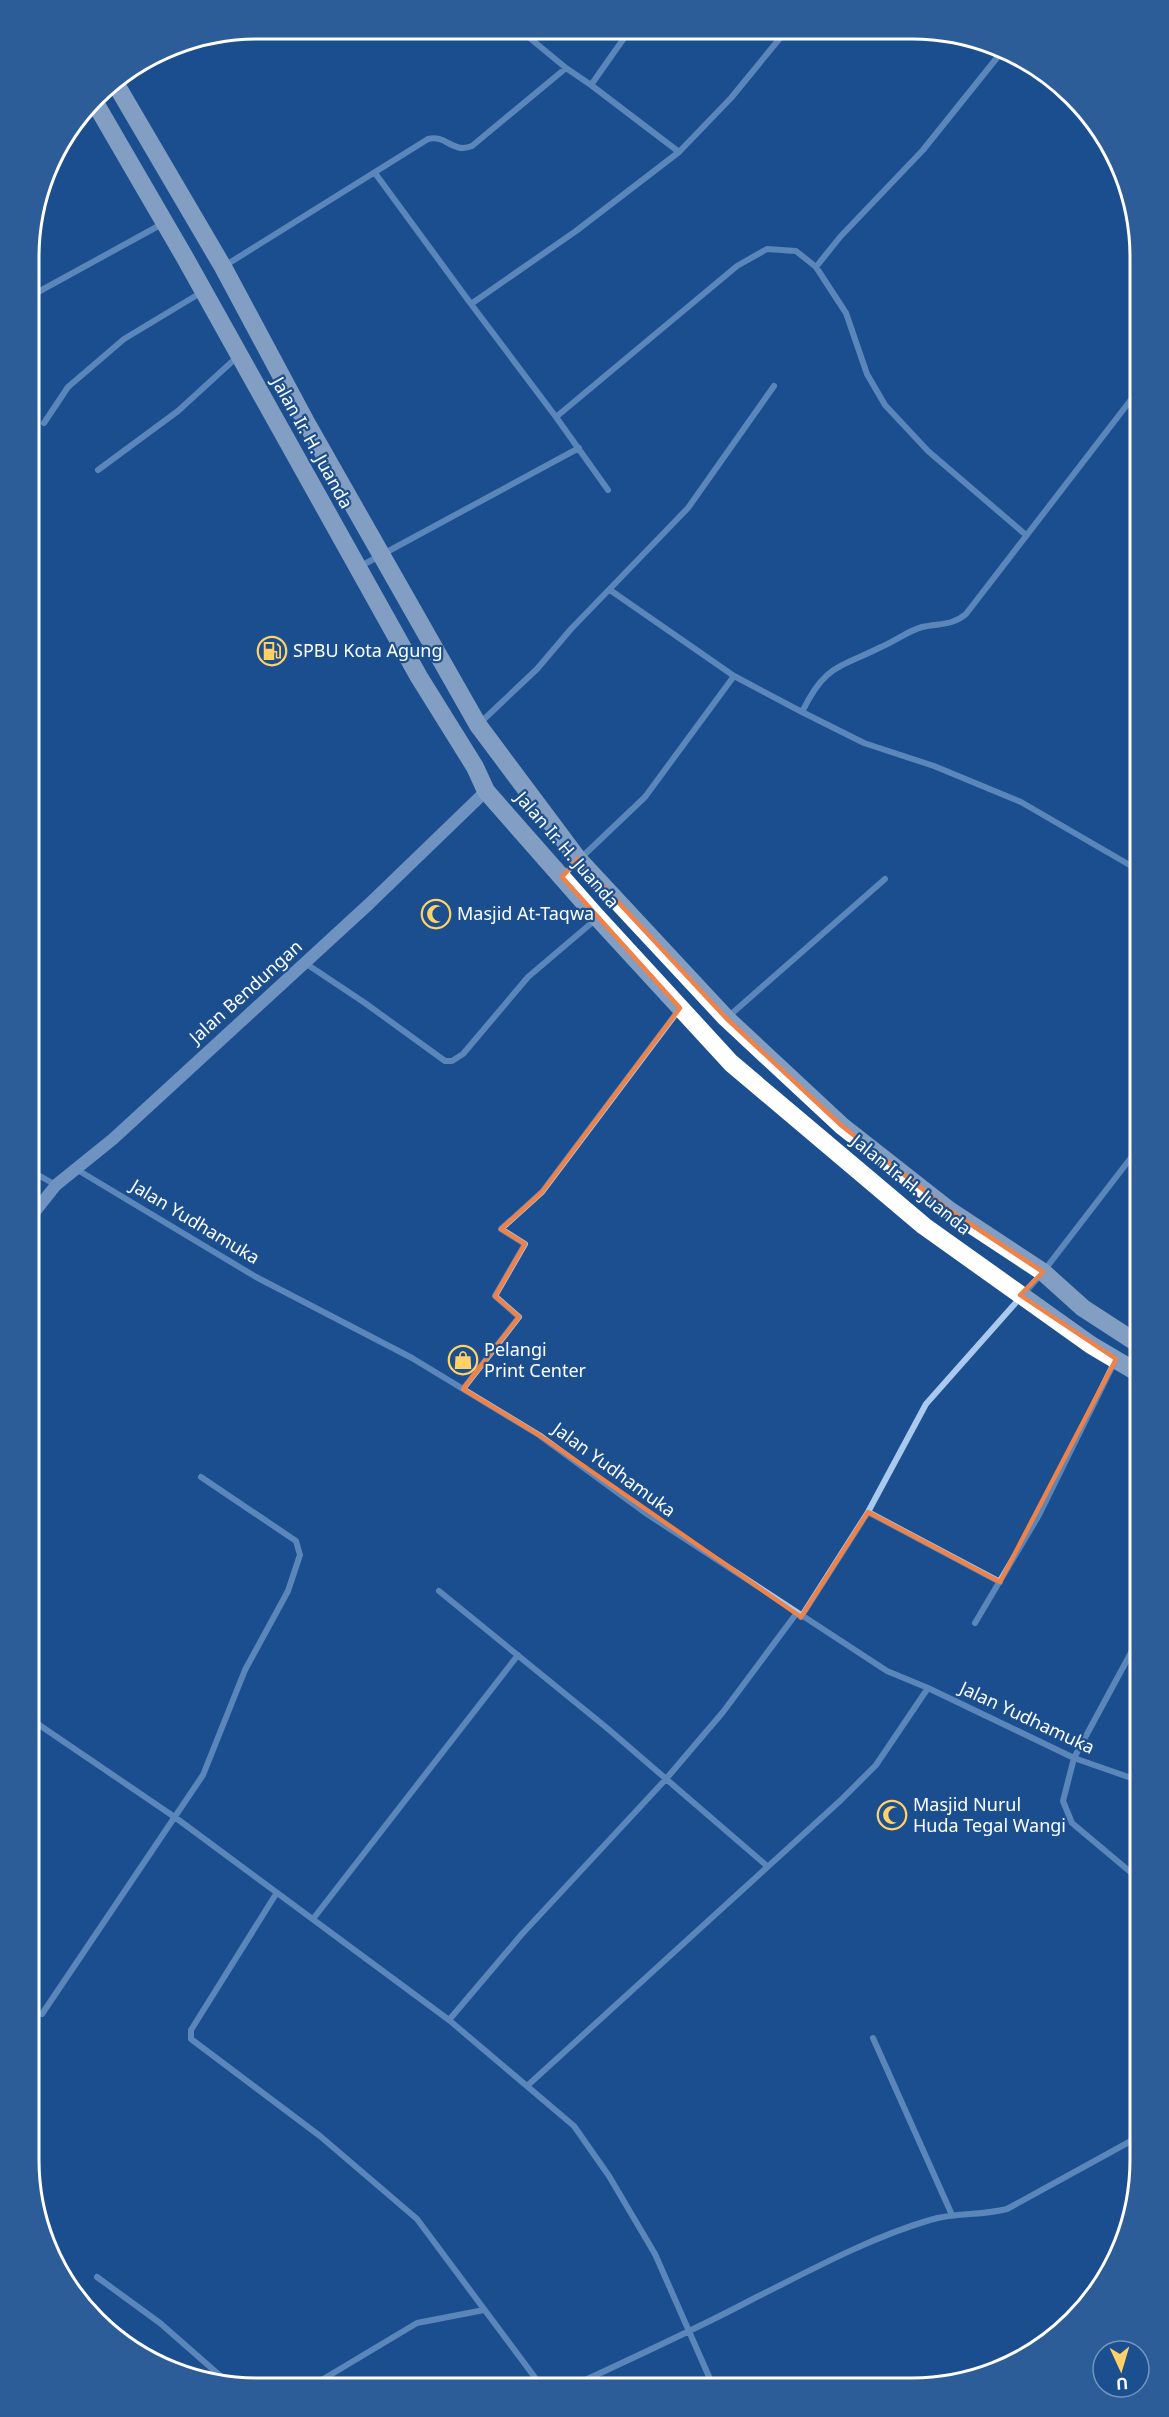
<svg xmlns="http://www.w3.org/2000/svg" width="1169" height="2417" viewBox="0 0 1169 2417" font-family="'Noto Sans',sans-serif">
	<rect width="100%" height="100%" fill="#1b4f8f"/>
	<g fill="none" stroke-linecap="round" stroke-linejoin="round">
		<path stroke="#a9c9ee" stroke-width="6" d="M 520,30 L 566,68
			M 591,85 L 679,152 L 731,98 L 785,32
			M 375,173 L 471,304 L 576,231 L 679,152
			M 226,265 L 428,139 C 446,134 452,154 472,146 L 566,68 L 591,85 L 629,31
			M 816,267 L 840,237 L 923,150 L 1004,49
			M 29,297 L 162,224
			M 471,304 L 556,417
			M 44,423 L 68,387 L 124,339 L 202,292
			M 98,470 L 178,411 L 236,358
			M 608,490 L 556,417 L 737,266 L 767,249 L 796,251 L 816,267 L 846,313 L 867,374 L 885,405 L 928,451 L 1026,535
			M 359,567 L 579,448
			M 610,590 L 734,676
			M 802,712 L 864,743 L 934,766 L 1021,802 L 1140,871
			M 480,723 L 537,669 L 571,629 L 688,508 L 774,386
			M 562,876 L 645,797 L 734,676 L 802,712 C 825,665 837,669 881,647 C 895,641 908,631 922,627 C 939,623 952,626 966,614 L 1140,388
			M 305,963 L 365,1003 L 445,1061 L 452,1061 L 463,1054 L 528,977 L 595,920
			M 729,1016 L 885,879
			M 76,1169 L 256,1277 L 412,1358 L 539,1435 L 647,1514 L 887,1671 L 928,1688 L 1074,1758 L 1140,1781
			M 29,1170 L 56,1185
			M 463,1389 L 519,1317 L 495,1296 L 525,1244 L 501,1229 L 542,1192 L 678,1011
			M 868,1512 L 1000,1582
			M 439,1591 L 607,1728 L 767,1866
			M 801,1617 L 868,1512 L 926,1404 L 1043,1272 L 1140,1146
			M 975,1623 L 1039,1515 L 1114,1363
			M 29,1718 L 176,1818 L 449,2020 L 574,2126 L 609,2176 L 655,2254 L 714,2388
			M 1140,1886 L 1134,1875 L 1072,1823 L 1063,1801 L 1074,1758 L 1140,1636
			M 276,1894 L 191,2030 L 191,2039 L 320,2136 L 417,2219 L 542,2387
			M 313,1919 L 518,1655
			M 42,2014 L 203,1775 L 245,1670 L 288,1591 L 300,1555 L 296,1541 L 201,1477
			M 449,2020 L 522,1934 L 666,1779 L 723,1712 L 796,1614
			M 873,2038 L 952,2215
			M 527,2086 L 841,1800 L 876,1765 L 928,1688
			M 97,2277 L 160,2323 L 233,2387
			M 310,2387 L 417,2323 L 484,2310
			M 570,2387 C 631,2359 692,2331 751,2300 C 807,2272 871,2237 930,2220 C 956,2212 980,2216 1007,2209 L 1140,2136"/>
		<path stroke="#d6e6fa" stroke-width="12" d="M 29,1219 L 56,1185 L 113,1139 L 369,904 L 486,791"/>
		<path stroke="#fff" stroke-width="18" d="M 114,81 L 223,267 L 307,424 L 478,725 L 578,859 L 726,1018 L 842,1126 L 949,1210 L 1043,1272 L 1083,1308 L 1140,1345
			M 94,101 L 184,256 L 419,677 L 475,767 L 486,791 L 595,915 L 731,1063 L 924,1226 L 1091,1345 L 1140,1374"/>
	</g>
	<path d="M0 0H1169V2417H0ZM 578,859 L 726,1018 L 842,1126 L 949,1210 L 1043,1272 L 1020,1295 L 1116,1359 L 1000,1582 L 868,1512 L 801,1617 L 539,1435 L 463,1389 L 519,1317 L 495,1296 L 525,1244 L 501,1229 L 542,1192 L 680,1008 L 562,877 Z" fill="#1b4f8f" fill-opacity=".55" fill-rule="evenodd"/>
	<path fill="none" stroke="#ee8249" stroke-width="4.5" stroke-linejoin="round" d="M 578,859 L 726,1018 L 842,1126 L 949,1210 L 1043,1272 L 1020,1295 L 1116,1359 L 1000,1582 L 868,1512 L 801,1617 L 539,1435 L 463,1389 L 519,1317 L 495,1296 L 525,1244 L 501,1229 L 542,1192 L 680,1008 L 562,877 Z"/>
	<defs>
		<g id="fuel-ring" transform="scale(1.5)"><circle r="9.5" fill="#1b4f8f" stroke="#ffd166" stroke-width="1.5"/><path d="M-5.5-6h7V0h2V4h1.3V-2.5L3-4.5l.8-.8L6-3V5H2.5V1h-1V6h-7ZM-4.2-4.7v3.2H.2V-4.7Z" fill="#ffd166"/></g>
		<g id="mosque-ring" transform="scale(1.5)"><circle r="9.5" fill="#1b4f8f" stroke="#ffd166" stroke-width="1.5"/><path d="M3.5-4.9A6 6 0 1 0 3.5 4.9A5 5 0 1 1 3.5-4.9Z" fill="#ffd166"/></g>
		<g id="shop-ring" transform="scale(1.5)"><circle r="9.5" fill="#1b4f8f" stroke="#ffd166" stroke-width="1.5"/><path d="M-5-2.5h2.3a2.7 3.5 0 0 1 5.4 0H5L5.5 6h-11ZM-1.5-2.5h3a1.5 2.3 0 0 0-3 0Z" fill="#ffd166"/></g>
	</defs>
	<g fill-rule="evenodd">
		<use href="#fuel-ring" x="272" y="651"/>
		<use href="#mosque-ring" x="436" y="914"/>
		<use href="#shop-ring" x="463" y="1360"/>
		<use href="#mosque-ring" x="892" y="1815"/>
	</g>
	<g text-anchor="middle" stroke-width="4.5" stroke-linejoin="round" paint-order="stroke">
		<g font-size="18" fill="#fff" stroke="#1b4f8f">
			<text transform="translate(312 443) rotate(61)" y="6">Jalan Ir. H. Juanda</text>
			<text transform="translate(567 850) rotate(49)" y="6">Jalan Ir. H. Juanda</text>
			<text transform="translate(246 992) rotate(-42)" y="6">Jalan Bendungan</text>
			<text transform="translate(911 1185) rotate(39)" y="6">Jalan Ir. H. Juanda</text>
			<text transform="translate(195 1222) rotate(31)" y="6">Jalan Yudhamuka</text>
			<text transform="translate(614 1470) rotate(36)" y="6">Jalan Yudhamuka</text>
			<text transform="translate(1027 1718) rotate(25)" y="6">Jalan Yudhamuka</text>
		</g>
		<g font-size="18" fill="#fff" stroke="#1b4f8f" text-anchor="start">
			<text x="293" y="657">SPBU Kota Agung</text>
			<text x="457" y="920">Masjid At-Taqwa</text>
			<text x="484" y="1356">Pelangi<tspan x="484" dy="21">Print Center</tspan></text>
			<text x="913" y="1811">Masjid Nurul<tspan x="913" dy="21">Huda Tegal Wangi</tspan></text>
		</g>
	</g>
	<path d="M0 0H1169V2417H0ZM257 39H912A218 218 0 0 1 1130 257V2160A218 218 0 0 1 912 2378H257A218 218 0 0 1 39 2160V257A218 218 0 0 1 257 39Z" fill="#2d5d98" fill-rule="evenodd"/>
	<path fill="none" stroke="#fff" stroke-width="3" d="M257 39H912A218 218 0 0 1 1130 257V2160A218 218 0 0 1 912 2378H257A218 218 0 0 1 39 2160V257A218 218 0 0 1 257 39Z"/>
	<g transform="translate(1121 2369) rotate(176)"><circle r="28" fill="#1b4f8f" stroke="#7695bc" stroke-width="1.5"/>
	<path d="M0-4.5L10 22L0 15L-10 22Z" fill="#ffd166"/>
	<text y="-9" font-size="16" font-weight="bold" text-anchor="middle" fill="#ffffff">U</text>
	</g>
</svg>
